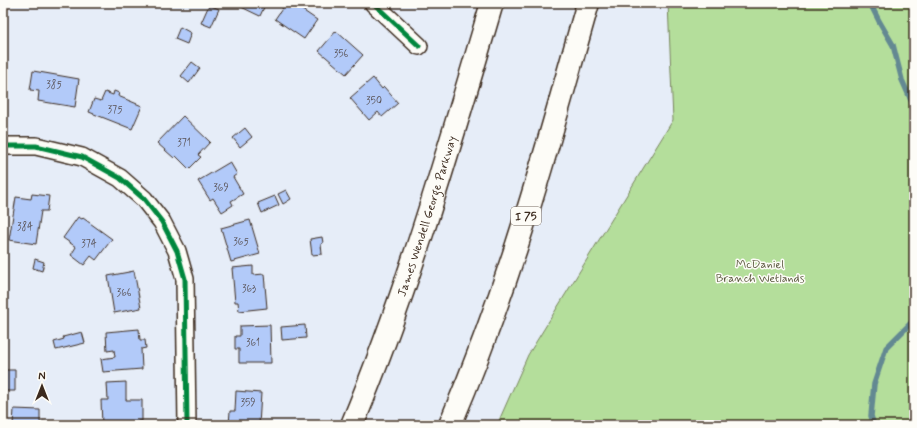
<svg xmlns="http://www.w3.org/2000/svg" width="917" height="428" viewBox="0 0 917 428" font-family="Mynerve,sans-serif">
	<rect width="100%" height="100%" fill="#e6edf8"/>
	<filter id="ink" filterUnits="userSpaceOnUse"><feTurbulence type="fractalNoise" baseFrequency=".025" numOctaves="2"/><feDisplacementMap in="SourceGraphic" scale="8" xChannelSelector="R" yChannelSelector="G"/><feConvolveMatrix kernelMatrix="1 2 1 2 8 2 1 2 1" color-interpolation-filters="sRGB"/></filter>
	<g filter="url(#ink)">
		<path fill="#b4de9b" stroke="#78845c" d="M 668,3 L 914,3 L 914,425 L 497,425 L 528,355 L 673,120 Z"/>
		<g fill="none" stroke-linecap="round" stroke-linejoin="round">
			<path stroke="#648992" stroke-width="5.5" d="M 870,3 L 879,21 L 893,45 L 902,80 L 914,107
				M 874,425 L 871,416 L 874,384 L 886,348 L 914,320"/>
		</g>
		<path fill="#b2caf9" stroke="#3b2a1e" d="M 236,3 L 266,3 L 260,16 L 235,4 Z
			M 286,3 L 292,3 L 317,20 L 304,39 L 275,19 Z
			M 209,5 L 219,9 L 211,27 L 201,23 Z
			M 180,27 L 191,33 L 187,44 L 175,39 Z
			M 336,31 L 363,55 L 346,74 L 319,51 Z
			M 192,62 L 200,68 L 189,83 L 181,76 Z
			M 3,65 L 7,65 L 7,98 L 3,98 Z
			M 33,71 L 79,79 L 75,107 L 38,101 L 39,91 L 30,90 Z
			M 373,78 L 382,89 L 384,87 L 398,103 L 382,117 L 378,112 L 369,120 L 350,98 Z
			M 114,91 L 119,93 L 118,96 L 142,106 L 132,129 L 89,112 L 94,99 L 101,101 L 105,92 L 113,95 Z
			M 183,116 L 210,142 L 198,155 L 201,157 L 189,169 L 176,156 L 174,158 L 157,143 Z
			M 245,128 L 252,137 L 240,147 L 233,138 Z
			M 230,162 L 237,174 L 233,177 L 243,194 L 231,201 L 233,205 L 222,212 L 213,198 L 210,200 L 198,181 Z
			M 286,190 L 291,199 L 283,204 L 278,194 Z
			M 32,194 L 49,196 L 47,211 L 41,211 L 36,244 L 9,240 L 16,197 L 31,199 Z
			M 275,196 L 279,205 L 262,213 L 258,203 Z
			M 78,217 L 82,219 L 83,218 L 112,239 L 96,260 L 91,256 L 84,265 L 71,255 L 76,247 L 63,238 Z
			M 250,220 L 260,254 L 231,262 L 221,228 Z
			M 322,237 L 323,243 L 321,244 L 322,254 L 312,255 L 310,239 Z
			M 35,259 L 44,262 L 42,271 L 33,268 Z
			M 253,266 L 253,275 L 264,274 L 267,308 L 239,311 L 238,302 L 235,302 L 232,268 Z
			M 134,271 L 141,308 L 114,313 L 108,276 Z
			M 270,325 L 271,363 L 239,363 L 239,349 L 235,349 L 235,336 L 240,336 L 240,326 Z
			M 305,325 L 306,338 L 282,340 L 281,327 Z
			M 139,329 L 140,340 L 145,340 L 146,348 L 141,349 L 142,369 L 103,372 L 101,359 L 115,357 L 114,350 L 107,351 L 106,332 Z
			M 82,332 L 85,343 L 56,350 L 54,342 L 64,339 L 63,337 Z
			M 3,370 L 15,370 L 15,391 L 3,391 Z
			M 126,382 L 126,400 L 142,400 L 142,421 L 138,421 L 139,425 L 102,425 L 101,400 L 108,400 L 107,383 Z
			M 236,391 L 261,393 L 259,425 L 229,425 L 230,411 L 235,411 Z
			M 14,409 L 40,410 L 40,422 L 45,422 L 45,425 L 13,425 Z"/>
		<g fill="none" stroke-linecap="round" stroke-linejoin="round">
			<g stroke="#3b2a1e" stroke-width="20">
				<path id="minor" d="M 373,3 L 419,46
					M 3,146 L 36,146 L 82,157 L 120,178 L 144,199 L 162,222 L 177,251 L 185,279 L 187,425"/>
			</g>
			<g stroke="#3b2a1e" stroke-width="25">
				<g id="motorway">
					<path id="s1" d="M 352,425 C 409,288 450,145 492,3"/>
					<path d="M 450,425 C 477,361 501,296 522,229 C 546,155 566,79 588,3"/>
				</g>
			</g>
			<use href="#minor" stroke="#fdfcf7" stroke-width="17"/>
			<use href="#motorway" stroke="#fdfcf7" stroke-width="22"/>
			<g stroke="#fdfcf7" stroke-width="8">
				<path id="cycleway" d="M 373,3 L 419,46
					M 3,146 L 36,146 L 82,157 L 120,178 L 144,199 L 162,222 L 177,251 L 185,279 L 187,425"/>
			</g>
			<use href="#cycleway" stroke="#00873e" stroke-width="5"/>
		</g>
	</g>
	<g text-anchor="middle" stroke-width="3" stroke-linejoin="round" paint-order="stroke">
		<g font-size="10" fill="#595255">
			<text x="341" y="57">356</text>
			<text x="54" y="88">385</text>
			<text x="374" y="104">350</text>
			<text x="115" y="113">375</text>
			<text x="184" y="146">371</text>
			<text x="221" y="191">369</text>
			<text x="25" y="230">384</text>
			<text x="241" y="245">365</text>
			<text x="89" y="247">374</text>
			<text x="249" y="292">363</text>
			<text x="124" y="296">366</text>
			<text x="253" y="346">361</text>
			<text x="248" y="406">359</text>
		</g>
		<rect fill="#fdfcf7" stroke="#75695f" stroke-width="1" x="511" y="207" width="30" height="18" rx="3"/>
		<g font-size="11" font-weight="bold" fill="#3b2a1e">
			<text x="526" y="220">I 75</text>
		</g>
		<g font-size="12" fill="#3b2a1e" stroke="#fdfcf7">
			<text dy="4" stroke="none"><textPath href="#s1" startOffset="222">James Wendell George Parkway</textPath></text>
		</g>
		<g font-size="12" fill="#59573d" stroke="#fdfcf7">
			<text x="760" y="268">McDaniel<tspan x="760" dy="14">Branch Wetlands</tspan></text>
		</g>
	</g>
	<rect width="917" height="428" fill="none" stroke="#fdfcf7" stroke-width="16"/>
	<rect x="8" y="8" width="901" height="412" fill="none" stroke="#3b2a1e" stroke-width="1.5" filter="url(#ink)"/>
	<g transform="translate(42 386)" stroke="#fdfcf7" stroke-width="3" paint-order="stroke">
	<path d="M0-3L7 15L0 10L-7 15Z" fill="#3b2a1e"/>
	<text y="-6" font-size="11" font-weight="bold" text-anchor="middle" fill="#3b2a1e">N</text>
	</g>
</svg>
